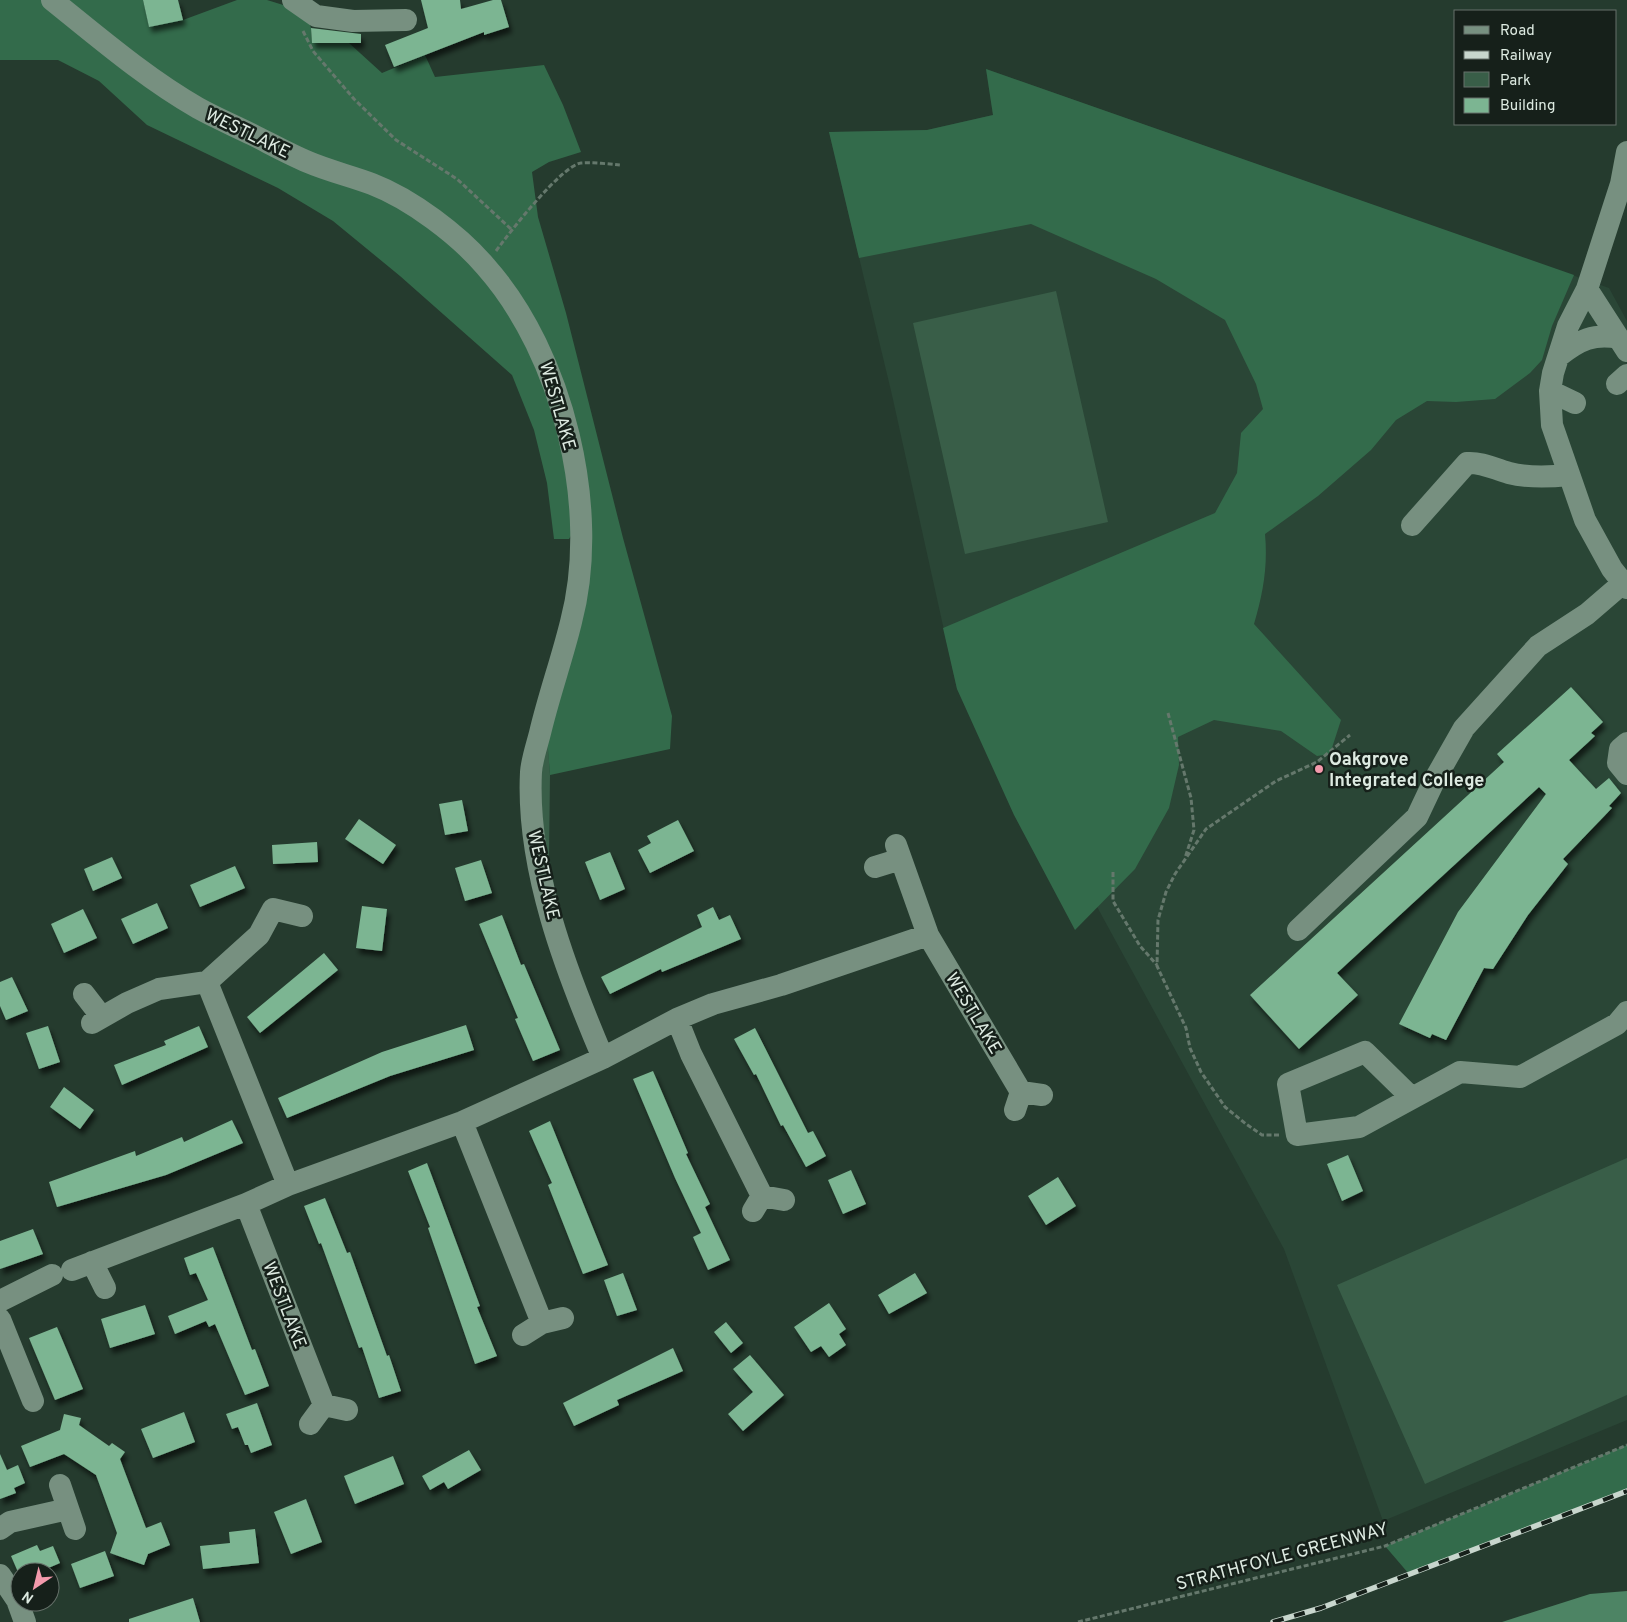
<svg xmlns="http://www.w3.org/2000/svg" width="1627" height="1622" viewBox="0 0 1627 1622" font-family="Overpass,sans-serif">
	<defs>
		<filter id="shadow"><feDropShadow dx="3" dy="5.5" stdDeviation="2.5" flood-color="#0009"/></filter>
	</defs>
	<rect width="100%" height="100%" fill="#253b2e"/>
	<path fill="#2a4636" d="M 986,69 L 1609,288 L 1627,321 L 1627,1420 L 1383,1521 L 1284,1249 L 1066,850 L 957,689 L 892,395 L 829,132 L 927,130 L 993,115 Z"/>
	<path fill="#395e48" d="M 1056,291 L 1108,522 L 965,554 L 913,323 Z
		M 547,732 L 550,775 L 549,856 L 559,914 L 537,809 Z
		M 1627,1158 L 1627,1395 L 1425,1484 L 1337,1285 Z"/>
	<path fill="#336b4b" d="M 0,0 L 143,0 L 149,27 L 183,20 L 237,0 L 267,0 L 306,12 L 311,28 L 312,43 L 349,43 L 382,73 L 425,55 L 435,77 L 544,65 L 563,105 L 581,152 L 549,162 L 532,172 L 538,217 L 566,313 L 623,538 L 672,716 L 670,749 L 550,775 L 545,712 L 581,519 L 569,539 L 554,539 L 547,483 L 534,430 L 512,375 L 400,276 L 333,221 L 278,188 L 147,125 L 99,81 L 58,60 L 0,60 Z
		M 986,69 L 1574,275 L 1552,326 L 1542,360 L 1530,373 L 1495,399 L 1456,402 L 1427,401 L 1396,420 L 1371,450 L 1318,496 L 1265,534 C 1268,566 1263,594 1254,624 L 1341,720 L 1330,754 L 1317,756 L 1281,731 L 1214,720 L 1178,737 L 1179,765 L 1169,808 L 1135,869 L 1075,930 L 1014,815 L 957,689 L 943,628 L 1215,513 L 1237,473 L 1241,433 L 1263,409 L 1256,384 L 1225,320 L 1156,279 L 1031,224 L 859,258 L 829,132 L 927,130 L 993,115 Z
		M 1627,1445 L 1627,1491 L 1409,1574 L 1385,1546 Z"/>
	<path fill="#4d8464" d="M 1627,1591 L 1627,1622 L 1502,1622 L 1590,1594 Z"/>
	<path fill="#7cb592" filter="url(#shadow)" d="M 143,0 L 178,0 L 183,20 L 149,27 Z
		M 421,0 L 460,0 L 461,9 L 493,0 L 501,0 L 509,27 L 484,35 L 484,32 L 394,67 L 385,45 L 428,28 Z
		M 311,28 L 361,34 L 361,43 L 312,43 Z
		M 1571,687 L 1603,722 L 1591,733 L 1595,736 L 1569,760 L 1596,789 L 1609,778 L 1621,793 L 1609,806 L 1612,808 L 1563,859 L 1568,864 L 1528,915 L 1493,969 L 1484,968 L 1446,1040 L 1432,1034 L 1430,1038 L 1399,1024 L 1458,912 L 1546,794 L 1539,787 L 1337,973 L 1358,995 L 1299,1049 L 1250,995 L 1504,762 L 1497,754 Z
		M 462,800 L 468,831 L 445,835 L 439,804 Z
		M 359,819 L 396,845 L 383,864 L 345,839 Z
		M 678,820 L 694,851 L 650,873 L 638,850 L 651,843 L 647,836 Z
		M 317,842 L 318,862 L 273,864 L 272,845 Z
		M 610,852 L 625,889 L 600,900 L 585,862 Z
		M 112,857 L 122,878 L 93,891 L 84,869 Z
		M 481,860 L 492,893 L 465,901 L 455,868 Z
		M 235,866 L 245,888 L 200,907 L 190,885 Z
		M 157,903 L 168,928 L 133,944 L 121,919 Z
		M 362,906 L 387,909 L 382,951 L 356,948 Z
		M 713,907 L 719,920 L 730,915 L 741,939 L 662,972 L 661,969 L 610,994 L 601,977 L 702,927 L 697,915 Z
		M 83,909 L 97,938 L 64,953 L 51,924 Z
		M 502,915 L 521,965 L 524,964 L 560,1050 L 533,1061 L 515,1019 L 518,1018 L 479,924 Z
		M 324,953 L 338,970 L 260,1033 L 247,1017 Z
		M 12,977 L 28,1011 L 6,1020 L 0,1006 L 0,982 Z
		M 466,1025 L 474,1050 L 390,1076 L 287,1118 L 278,1098 L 382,1052 Z
		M 48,1026 L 60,1062 L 39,1069 L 26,1033 Z
		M 199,1026 L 208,1047 L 122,1085 L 114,1065 L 166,1045 L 164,1041 Z
		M 755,1028 L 808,1133 L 813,1131 L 826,1156 L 806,1167 L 783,1125 L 781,1126 L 756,1074 L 754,1075 L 734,1039 Z
		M 653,1071 L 688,1153 L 686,1154 L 710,1204 L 705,1207 L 730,1260 L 708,1270 L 693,1237 L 701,1233 L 675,1178 L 633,1079 Z
		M 64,1087 L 94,1110 L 80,1129 L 50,1107 Z
		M 232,1120 L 243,1143 L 166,1175 L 57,1207 L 49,1182 L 135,1151 L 136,1156 L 182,1137 L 184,1142 Z
		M 550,1121 L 608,1265 L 583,1274 L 548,1185 L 552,1183 L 529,1131 Z
		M 1348,1155 L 1363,1191 L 1342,1201 L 1327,1164 Z
		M 427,1163 L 480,1306 L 477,1307 L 497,1356 L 475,1364 L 428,1228 L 430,1227 L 408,1171 Z
		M 851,1170 L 866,1204 L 843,1214 L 828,1180 Z
		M 1058,1177 L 1076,1206 L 1046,1225 L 1028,1196 Z
		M 325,1198 L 347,1253 L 350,1252 L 387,1356 L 389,1355 L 401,1391 L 379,1398 L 362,1347 L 359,1348 L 321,1243 L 319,1244 L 304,1206 Z
		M 33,1229 L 43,1254 L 0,1269 L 0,1241 Z
		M 213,1247 L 252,1350 L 255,1349 L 269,1386 L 245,1395 L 215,1324 L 209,1327 L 206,1321 L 175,1334 L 168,1316 L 208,1300 L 196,1273 L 190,1275 L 184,1258 Z
		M 623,1273 L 637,1310 L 617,1316 L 604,1280 Z
		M 915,1273 L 927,1293 L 889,1314 L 878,1295 Z
		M 829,1303 L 846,1329 L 839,1334 L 846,1345 L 829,1357 L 821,1346 L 811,1352 L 794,1327 Z
		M 145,1305 L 155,1334 L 110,1348 L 101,1319 Z
		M 726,1322 L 743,1343 L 731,1353 L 714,1332 Z
		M 57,1327 L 83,1389 L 55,1400 L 29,1338 Z
		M 673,1348 L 683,1371 L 617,1400 L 619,1405 L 574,1426 L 563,1403 Z
		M 750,1355 L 784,1395 L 743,1431 L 728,1414 L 753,1392 L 733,1369 Z
		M 257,1403 L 272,1445 L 251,1453 L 248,1445 L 245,1445 L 238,1427 L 232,1429 L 226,1414 Z
		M 184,1412 L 195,1442 L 153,1458 L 141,1429 Z
		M 64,1414 L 81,1418 L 79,1425 L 109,1446 L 112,1443 L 125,1452 L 120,1459 L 146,1528 L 161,1522 L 170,1545 L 148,1554 L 144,1565 L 110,1553 L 117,1533 L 96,1475 L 64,1454 L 30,1467 L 21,1446 L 60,1430 Z
		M 469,1450 L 481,1470 L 448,1489 L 444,1482 L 430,1490 L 422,1476 Z
		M 0,1454 L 7,1470 L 18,1465 L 25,1483 L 14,1488 L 16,1493 L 0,1499 Z
		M 393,1456 L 404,1484 L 355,1504 L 344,1476 Z
		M 306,1499 L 322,1542 L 291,1554 L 274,1512 Z
		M 255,1529 L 259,1563 L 203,1569 L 200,1546 L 230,1543 L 229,1532 Z
		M 37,1545 L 40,1551 L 53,1546 L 60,1563 L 39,1572 L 18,1572 L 11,1556 Z
		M 105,1551 L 114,1576 L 80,1588 L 71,1564 Z
		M 193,1598 L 200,1622 L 129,1622 L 129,1619 Z"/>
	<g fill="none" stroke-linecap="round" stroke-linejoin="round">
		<path stroke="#65786c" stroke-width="3" stroke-dasharray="5 2.5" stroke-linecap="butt" d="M 303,31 L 313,51 L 354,99 L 396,140 L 457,179 L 512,230
			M 496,251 C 509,233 561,166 581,163 C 593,162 608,164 620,165
			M 1168,713 L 1191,798 L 1194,830 L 1185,858
			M 1113,872 L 1113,901 L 1140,946 L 1157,965
			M 1279,1135 L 1262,1135 L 1246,1124 L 1225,1107 L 1201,1072 L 1190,1048 L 1186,1028 L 1157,966 L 1158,920 L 1166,892 L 1175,874 L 1206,829 L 1276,781 L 1317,762 L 1350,735
			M 1078,1622 L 1385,1546 L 1627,1445"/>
		<path stroke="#779080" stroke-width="22" d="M 52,0 C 98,37 147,79 198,108 C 216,118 235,126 253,135 C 271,144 289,154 308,162 C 329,171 351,176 372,184 C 411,199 459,235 486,267 C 563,354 601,509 571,622 C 562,659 549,695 540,733 C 537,745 532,759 531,772 C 526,868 566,971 603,1058
			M 293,0 L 316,16 L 353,21 L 406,20
			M 1627,152 L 1621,184 L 1587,289 L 1568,326 L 1553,373 L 1550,391 L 1552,425 L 1585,520 L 1612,569 L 1627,588
			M 1587,289 L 1627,351
			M 1559,356 C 1579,340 1594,333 1619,338
			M 1617,384 L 1627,375
			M 1550,391 L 1575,403
			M 1412,525 L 1467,463 C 1483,462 1494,469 1509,473 C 1528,478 1549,477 1569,475
			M 1627,743 L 1620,749 L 1618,763 L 1627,774
			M 896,845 L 928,935 L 1021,1092 L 1015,1110
			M 875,867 L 901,859
			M 1298,930 L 1417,817 L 1435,779 L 1464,728 L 1538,646 L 1587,614 L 1623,583 L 1627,582
			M 207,982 L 288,1185
			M 84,994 L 101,1016
			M 677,1019 L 691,1054 L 762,1196
			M 92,1023 L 127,1003 L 159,989 L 207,982 L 259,935 L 273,909 L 302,916
			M 1021,1092 L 1042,1095
			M 1411,1097 L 1365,1052 L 1288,1084 L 1297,1135 L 1359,1127 L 1460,1072 L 1520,1077 L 1617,1024 L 1627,1012
			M 462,1122 L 542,1323
			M 246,1204 L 324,1405
			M 753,1211 L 762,1196 L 784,1200
			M 92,1262 L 105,1288
			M 72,1270 L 246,1204 L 288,1185 L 462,1122 L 603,1058 L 677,1019 L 713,1004 L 781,985 L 928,935
			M 0,1301 L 52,1275
			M 0,1319 L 33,1401
			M 523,1335 L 542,1323 L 563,1318
			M 310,1424 L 324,1405 L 347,1410
			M 60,1485 L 75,1529
			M 0,1529 L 10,1522 L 68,1509
			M 0,1575 L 17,1600 L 25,1622"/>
		<g stroke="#c8d6cd" stroke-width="5.5">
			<path id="rail" d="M 1273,1622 L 1321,1608 L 1627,1491"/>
		</g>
		<use href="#rail" stroke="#16201a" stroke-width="4" stroke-dasharray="11" stroke-linecap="butt"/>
	</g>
	<circle fill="#f39aac" stroke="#16201a" stroke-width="2" cx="1319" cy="769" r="5"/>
	<g text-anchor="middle" stroke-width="5" stroke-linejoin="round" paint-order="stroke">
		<g font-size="18" fill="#ddeae1" stroke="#16201a">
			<text transform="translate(248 133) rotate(26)" y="6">WESTLAKE</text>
			<text transform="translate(558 406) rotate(74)" y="6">WESTLAKE</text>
			<text transform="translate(544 875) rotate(77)" y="6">WESTLAKE</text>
			<text transform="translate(974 1013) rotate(59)" y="6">WESTLAKE</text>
			<text transform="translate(285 1305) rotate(69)" y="6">WESTLAKE</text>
			<text transform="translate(1282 1556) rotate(-15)" y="6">STRATHFOYLE GREENWAY</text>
		</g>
		<g font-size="18" font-weight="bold" fill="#ddeae1" stroke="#16201a" text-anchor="start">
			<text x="1329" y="765">Oakgrove<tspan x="1329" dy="21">Integrated College</tspan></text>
		</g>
	</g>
	<rect x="1454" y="10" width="162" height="115" fill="#16201a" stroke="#66716a"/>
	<rect x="1464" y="26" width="25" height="8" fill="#779080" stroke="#66716a"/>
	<text x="1500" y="35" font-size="15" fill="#ddeae1">Road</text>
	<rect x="1464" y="51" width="25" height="8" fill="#c8d6cd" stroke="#66716a"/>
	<text x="1500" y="60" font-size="15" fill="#ddeae1">Railway</text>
	<rect x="1464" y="72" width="25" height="15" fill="#395e48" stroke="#66716a"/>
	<text x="1500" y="85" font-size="15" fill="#ddeae1">Park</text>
	<rect x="1464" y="98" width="25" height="15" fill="#7cb592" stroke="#66716a"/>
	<text x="1500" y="110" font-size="15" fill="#ddeae1">Building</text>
	<g transform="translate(35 1587) rotate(215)"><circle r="24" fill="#16201a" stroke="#66716a"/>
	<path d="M0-4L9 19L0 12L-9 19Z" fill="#f39aac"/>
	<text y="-8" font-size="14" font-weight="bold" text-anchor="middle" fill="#ddeae1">N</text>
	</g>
</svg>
